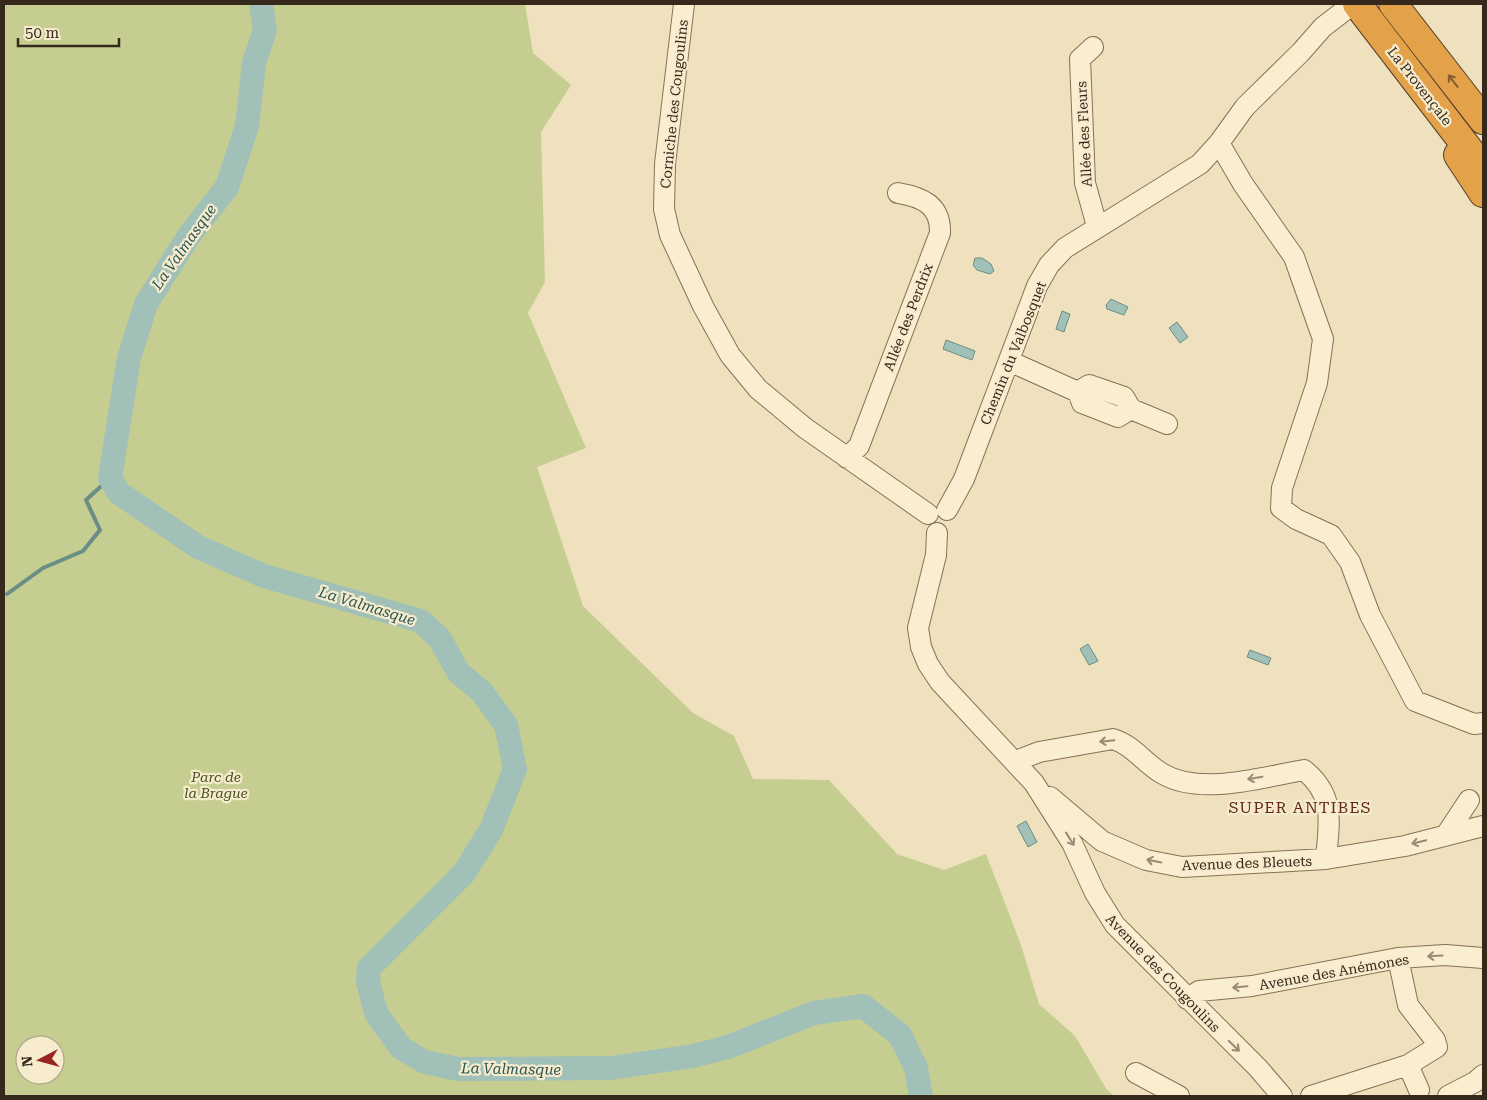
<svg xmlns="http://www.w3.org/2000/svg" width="1487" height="1100" viewBox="0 0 1487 1100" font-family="'Roboto Serif',serif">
	<rect width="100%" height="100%" fill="#efe1bd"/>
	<path fill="#c5cd91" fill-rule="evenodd" d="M 4,4 L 525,4 L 533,53 L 571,85 L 541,132 L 545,282 L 528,313 L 586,448 L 537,467 L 583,606 L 693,713 L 734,736 L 753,779 L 829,780 L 897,854 L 944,870 L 986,854 L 1021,945 L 1039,1004 L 1075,1036 L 1107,1090 L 1114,1096 L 4,1096 ZM 25,1045 L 55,1045 L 55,1075 L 25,1075 Z"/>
	<path fill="#a1c0b7" stroke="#688e85" d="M 975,258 L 982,258 L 991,264 L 994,271 L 990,274 L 977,270 L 973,265 Z
		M 1111,299 L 1128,307 L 1124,315 L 1107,309 L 1106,305 Z
		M 1062,311 L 1070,314 L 1064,332 L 1056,329 Z
		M 1177,322 L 1188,337 L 1180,343 L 1169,328 Z
		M 946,340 L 975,351 L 972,360 L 943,349 Z
		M 1088,644 L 1098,661 L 1089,665 L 1080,649 Z
		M 1250,650 L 1271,658 L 1268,665 L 1247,657 Z
		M 1026,821 L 1037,842 L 1028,847 L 1017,826 Z"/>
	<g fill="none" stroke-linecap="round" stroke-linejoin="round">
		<path stroke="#688e85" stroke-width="4" d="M 7,594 L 43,568 L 83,551 L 100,530 L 86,500 L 110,478"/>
		<path stroke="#a1c0b7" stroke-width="24" d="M 261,4 L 265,30 L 254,63 L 247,126 L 227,187 L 188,237 L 146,304 L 129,358 L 110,478 L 119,493 L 198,547 L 264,576 L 421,621 L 440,639 L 459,673 L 481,691 L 506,725 L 515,769 L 491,830 L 464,873 L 369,968 L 368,982 L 376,1013 L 401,1048 L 425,1062 L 458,1069 L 611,1068 L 693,1056 L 728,1047 L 814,1013 L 863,1006 L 900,1035 L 916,1068 L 921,1096"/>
		<g stroke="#877156" stroke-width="22">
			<path id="minor" d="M 684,4 L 665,164 L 664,209 L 670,235 L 703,306 L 730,355 L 758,389 L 805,428 L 928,514
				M 1093,47 L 1080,59 L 1085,183 L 1097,226
				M 1219,143 L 1243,184 L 1294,257 L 1323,339 L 1317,383 L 1282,488 L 1281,508 L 1296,519 L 1331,535 L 1350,562 L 1370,615 L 1415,701 L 1474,724 L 1483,723
				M 1009,361 L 1078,392 L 1082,403 L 1118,417 L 1131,409 L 1124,397 L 1089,385 L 1078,392
				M 1131,409 L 1167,424
				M 847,458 L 859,446 L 940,233 C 941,205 922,197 898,193
				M 947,510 L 964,479 L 1037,286 L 1049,265 L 1065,248 L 1200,164 L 1219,143 L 1245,107 L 1301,52 L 1323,27 L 1353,4
				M 937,533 L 936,555 L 918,628 L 921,647 L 928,664 L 940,682 L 1034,783 L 1072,843 L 1095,893 L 1115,925 L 1258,1068 L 1282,1096
				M 1016,761 L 1039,752 L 1113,739 C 1133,745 1145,764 1163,774 C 1201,796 1263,777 1304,770 C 1336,796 1329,822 1326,859
				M 1050,797 L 1102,841 L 1146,860 L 1182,867 L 1326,859 L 1405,846 L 1483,826
				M 1446,835 L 1469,800
				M 1187,999 L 1199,991 L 1252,986 L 1398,958 L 1445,955 L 1483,958
				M 1408,1065 L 1419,1090
				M 1136,1073 L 1179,1096
				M 1311,1096 L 1408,1065 L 1437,1047 L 1435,1040 L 1408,1005 L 1398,958
				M 1448,1096 L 1475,1082 L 1483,1075"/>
		</g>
		<g stroke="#543e2a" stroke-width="30">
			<path id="highway" d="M 1357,4 L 1483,168
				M 1393,4 L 1483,120
				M 1458,155 L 1483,193"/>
		</g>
		<use href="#minor" stroke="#faeed0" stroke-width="20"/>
		<use href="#highway" stroke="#e3a149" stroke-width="28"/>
	</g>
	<defs><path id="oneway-shaft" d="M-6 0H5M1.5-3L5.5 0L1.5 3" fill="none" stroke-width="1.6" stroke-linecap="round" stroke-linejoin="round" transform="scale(1.25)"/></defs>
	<use stroke="#845e30" href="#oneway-shaft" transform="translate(1453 81) rotate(-128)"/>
	<g stroke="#988b76">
		<use href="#oneway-shaft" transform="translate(1107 741) rotate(174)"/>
		<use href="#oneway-shaft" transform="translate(1255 778) rotate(171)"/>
		<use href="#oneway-shaft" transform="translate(1070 839) rotate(58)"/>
		<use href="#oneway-shaft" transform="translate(1419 842) rotate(166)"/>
		<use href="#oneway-shaft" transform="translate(1154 861) rotate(-168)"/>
		<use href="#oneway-shaft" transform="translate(1435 956) rotate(177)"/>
		<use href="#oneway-shaft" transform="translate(1240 987) rotate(175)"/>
		<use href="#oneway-shaft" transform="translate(1234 1046) rotate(44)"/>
	</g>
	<g text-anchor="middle" stroke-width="4.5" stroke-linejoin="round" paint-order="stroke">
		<g font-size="14" fill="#36281b" stroke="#f6ebcd">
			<text transform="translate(1420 86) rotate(52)" y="5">La Provençale</text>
			<text transform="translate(674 104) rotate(-84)" y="5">Corniche des Cougoulins</text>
			<text transform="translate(1084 134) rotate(-93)" y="5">Allée des Fleurs</text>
			<text transform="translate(908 317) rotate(-69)" y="5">Allée des Perdrix</text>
			<text transform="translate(1013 353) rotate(-68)" y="5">Chemin du Valbosquet</text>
			<text transform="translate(1247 863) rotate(-2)" y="5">Avenue des Bleuets</text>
			<text transform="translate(1334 972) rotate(-10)" y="5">Avenue des Anémones</text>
			<text transform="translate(1163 973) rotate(46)" y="5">Avenue des Cougoulins</text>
		</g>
		<g font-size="14" font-style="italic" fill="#465321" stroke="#f6ebcd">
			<text x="216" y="782">Parc de<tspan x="216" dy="16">la Brague</tspan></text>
		</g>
		<g font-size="15" font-style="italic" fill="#295654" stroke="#f6ebcd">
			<text transform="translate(184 247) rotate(-55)" y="5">La Valmasque</text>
			<text transform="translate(367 606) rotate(17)" y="5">La Valmasque</text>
			<text transform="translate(511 1069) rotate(1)" y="5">La Valmasque</text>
		</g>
		<g font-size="16" letter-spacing="1" fill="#642919" stroke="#f6ebcd">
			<text x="1300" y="813">SUPER ANTIBES</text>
		</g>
	</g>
	<rect width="1487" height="1100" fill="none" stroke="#36281b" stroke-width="10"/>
	<g transform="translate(40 1060) rotate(264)"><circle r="24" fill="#f6ebcd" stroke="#a99d86"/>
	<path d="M0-4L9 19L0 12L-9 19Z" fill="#982424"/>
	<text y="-8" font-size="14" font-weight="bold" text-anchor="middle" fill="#36281b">N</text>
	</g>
	<path d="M18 38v8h101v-8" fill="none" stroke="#36281b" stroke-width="2.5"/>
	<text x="25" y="38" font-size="15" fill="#36281b" stroke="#f6ebcd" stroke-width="4" paint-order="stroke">50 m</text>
</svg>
